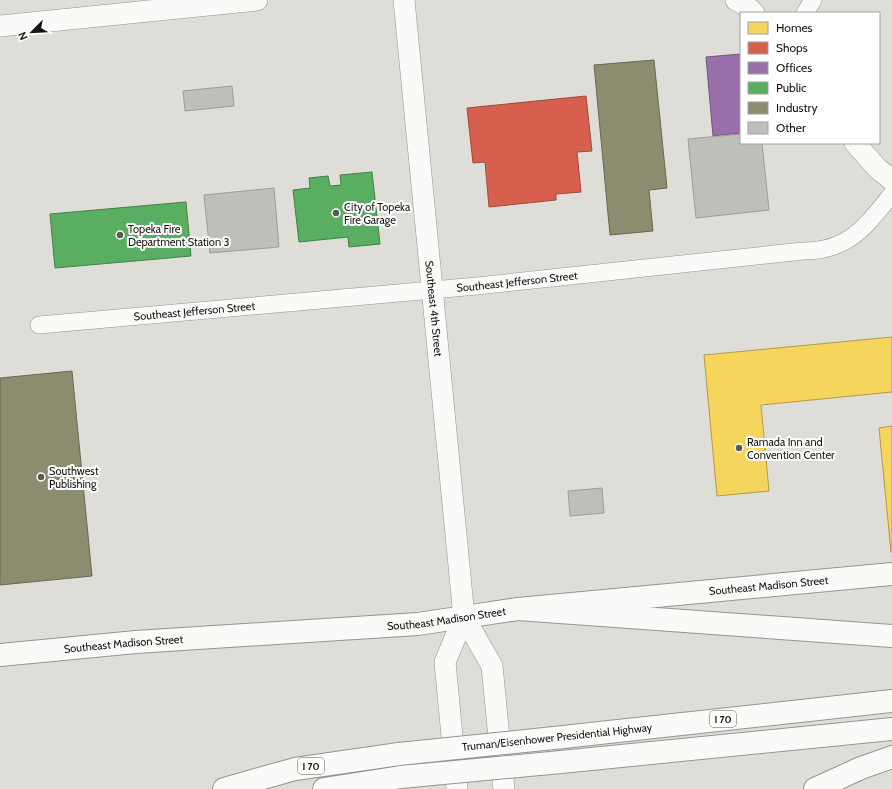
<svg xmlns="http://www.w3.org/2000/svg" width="892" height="789" viewBox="0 0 892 789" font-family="Cabin,sans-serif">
	<rect width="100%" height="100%" fill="#deddd8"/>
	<path fill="#f6d55c" stroke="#b29b46" d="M 892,337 L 892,392 L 761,405 L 769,491 L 717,496 L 704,355 Z
		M 892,426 L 892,552 L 891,552 L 879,428 Z"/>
	<path fill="#d6604d" stroke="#9c493b" d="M 586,96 L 592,151 L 577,152 L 581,192 L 556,194 L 556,200 L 489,207 L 485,162 L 473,163 L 467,108 Z"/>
	<path fill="#9970ab" stroke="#71547d" d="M 741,54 L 741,133 L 713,136 L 706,57 Z"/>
	<path fill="#5aae61" stroke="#458049" d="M 372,172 L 380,244 L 349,247 L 348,237 L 299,242 L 293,190 L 310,188 L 309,178 L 328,176 L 330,186 L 341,185 L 340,175 Z
		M 186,202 L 191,256 L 55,268 L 50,214 Z"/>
	<path fill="#8c8c6e" stroke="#686852" d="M 654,60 L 667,188 L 649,190 L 653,231 L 610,235 L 594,65 Z
		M 72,371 L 92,576 L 0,585 L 0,378 Z"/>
	<path fill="#c0beba" stroke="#9d9c98" d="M 232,86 L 234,106 L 185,111 L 183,91 Z
		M 741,134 L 741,143 L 762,143 L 769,210 L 696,218 L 688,139 Z
		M 274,188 L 279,247 L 210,253 L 204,195 Z
		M 602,488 L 604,513 L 570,516 L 568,491 Z"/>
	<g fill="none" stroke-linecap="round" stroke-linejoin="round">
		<g stroke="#959490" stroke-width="18">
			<g id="minor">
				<path d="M 805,13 L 813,0"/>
				<path id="s1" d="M 39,325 L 477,286 L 803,251 C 849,251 865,227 892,194"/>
			</g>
		</g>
		<g stroke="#959490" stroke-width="22">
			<g id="tertiary">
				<path id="s2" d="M 404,0 L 464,617 L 492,666 L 504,789"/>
				<path d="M 736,0 L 744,4 L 754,13"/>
				<path d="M 0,26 L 257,0"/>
				<path d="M 855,143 L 878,169 L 892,180"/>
				<path d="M 457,789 L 445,662 L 464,617"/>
			</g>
		</g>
		<g stroke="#959490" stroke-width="24">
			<g id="primary">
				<path id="s3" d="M 0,655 L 136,642 L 418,624 L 518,609 L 892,574"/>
			</g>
		</g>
		<g stroke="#959490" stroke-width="24">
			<path id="motorway" d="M 518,609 L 892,636
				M 554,738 L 892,701
				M 561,762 L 892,729
				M 224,789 L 295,769 L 399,754
				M 324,789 L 401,777
				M 815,789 L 861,768 L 892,757"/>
		</g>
		<use href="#minor" stroke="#fafaf9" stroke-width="17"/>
		<use href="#tertiary" stroke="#fafaf9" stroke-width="21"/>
		<use href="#primary" stroke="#fafaf9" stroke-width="22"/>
		<use href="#motorway" stroke="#fafaf9" stroke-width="22"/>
		<g stroke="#959490" stroke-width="24" stroke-linecap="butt">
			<path id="motorway-bridge" d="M 399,754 L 554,738
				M 401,777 L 561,762"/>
		</g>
		<use href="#motorway-bridge" stroke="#fafaf9" stroke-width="22"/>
	</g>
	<g fill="#5b5a57" stroke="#fff" stroke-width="1.5">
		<circle cx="336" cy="213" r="4"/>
		<circle cx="120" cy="235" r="4"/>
		<circle cx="739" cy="448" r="4"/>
		<circle cx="41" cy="477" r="4"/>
	</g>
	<g text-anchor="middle" stroke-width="4" stroke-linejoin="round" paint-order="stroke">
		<g fill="#fff" stroke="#5b5a58" stroke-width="1">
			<rect x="710" y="711" width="26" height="16" rx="3"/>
			<rect x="298" y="758" width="26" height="16" rx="3"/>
		</g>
		<g font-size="10" font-weight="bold" fill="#151411">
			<text x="723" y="723">I 70</text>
			<text x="311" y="770">I 70</text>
		</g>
		<g font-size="11" fill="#151411" stroke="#fff" text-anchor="start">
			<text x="344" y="211">City of Topeka<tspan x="344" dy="13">Fire Garage</tspan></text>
			<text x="128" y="233">Topeka Fire<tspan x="128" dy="13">Department Station 3</tspan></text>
			<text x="747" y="446">Ramada Inn and<tspan x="747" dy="13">Convention Center</tspan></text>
			<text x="49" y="475">Southwest<tspan x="49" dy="13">Publishing</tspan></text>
		</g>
		<g font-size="11" fill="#151411" stroke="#fff">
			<text dy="4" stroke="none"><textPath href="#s1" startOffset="480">Southeast Jefferson Street</textPath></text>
			<text dy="4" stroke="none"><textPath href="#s2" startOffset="310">Southeast 4th Street</textPath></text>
			<text dy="4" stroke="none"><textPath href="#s1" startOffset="156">Southeast Jefferson Street</textPath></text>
			<text dy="4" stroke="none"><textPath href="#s3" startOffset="772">Southeast Madison Street</textPath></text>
			<text dy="4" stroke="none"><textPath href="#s3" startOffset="448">Southeast Madison Street</textPath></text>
			<text dy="4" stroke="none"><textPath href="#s3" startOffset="124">Southeast Madison Street</textPath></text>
			<text transform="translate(557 737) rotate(-6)" y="4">Truman/Eisenhower Presidential Highway</text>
		</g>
	</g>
	<rect x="740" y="12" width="140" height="132" fill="#ffffff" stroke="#a1a1a0"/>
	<rect x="748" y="22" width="20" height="12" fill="#f6d55c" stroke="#a1a1a0"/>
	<text x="776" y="32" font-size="12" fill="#151411">Homes</text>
	<rect x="748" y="42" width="20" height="12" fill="#d6604d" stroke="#a1a1a0"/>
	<text x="776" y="52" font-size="12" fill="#151411">Shops</text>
	<rect x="748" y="62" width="20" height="12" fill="#9970ab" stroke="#a1a1a0"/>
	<text x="776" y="72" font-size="12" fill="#151411">Offices</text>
	<rect x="748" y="82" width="20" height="12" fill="#5aae61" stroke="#a1a1a0"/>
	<text x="776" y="92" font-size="12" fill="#151411">Public</text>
	<rect x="748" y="102" width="20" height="12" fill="#8c8c6e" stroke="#a1a1a0"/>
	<text x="776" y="112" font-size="12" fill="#151411">Industry</text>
	<rect x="748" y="122" width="20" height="12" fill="#c0beba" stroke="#a1a1a0"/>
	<text x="776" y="132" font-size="12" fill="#151411">Other</text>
	<g transform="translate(32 32) rotate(246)" stroke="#ffffff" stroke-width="3" paint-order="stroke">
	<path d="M0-3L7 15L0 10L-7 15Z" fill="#151411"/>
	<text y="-6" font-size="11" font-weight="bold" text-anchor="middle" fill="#151411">N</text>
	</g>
</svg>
